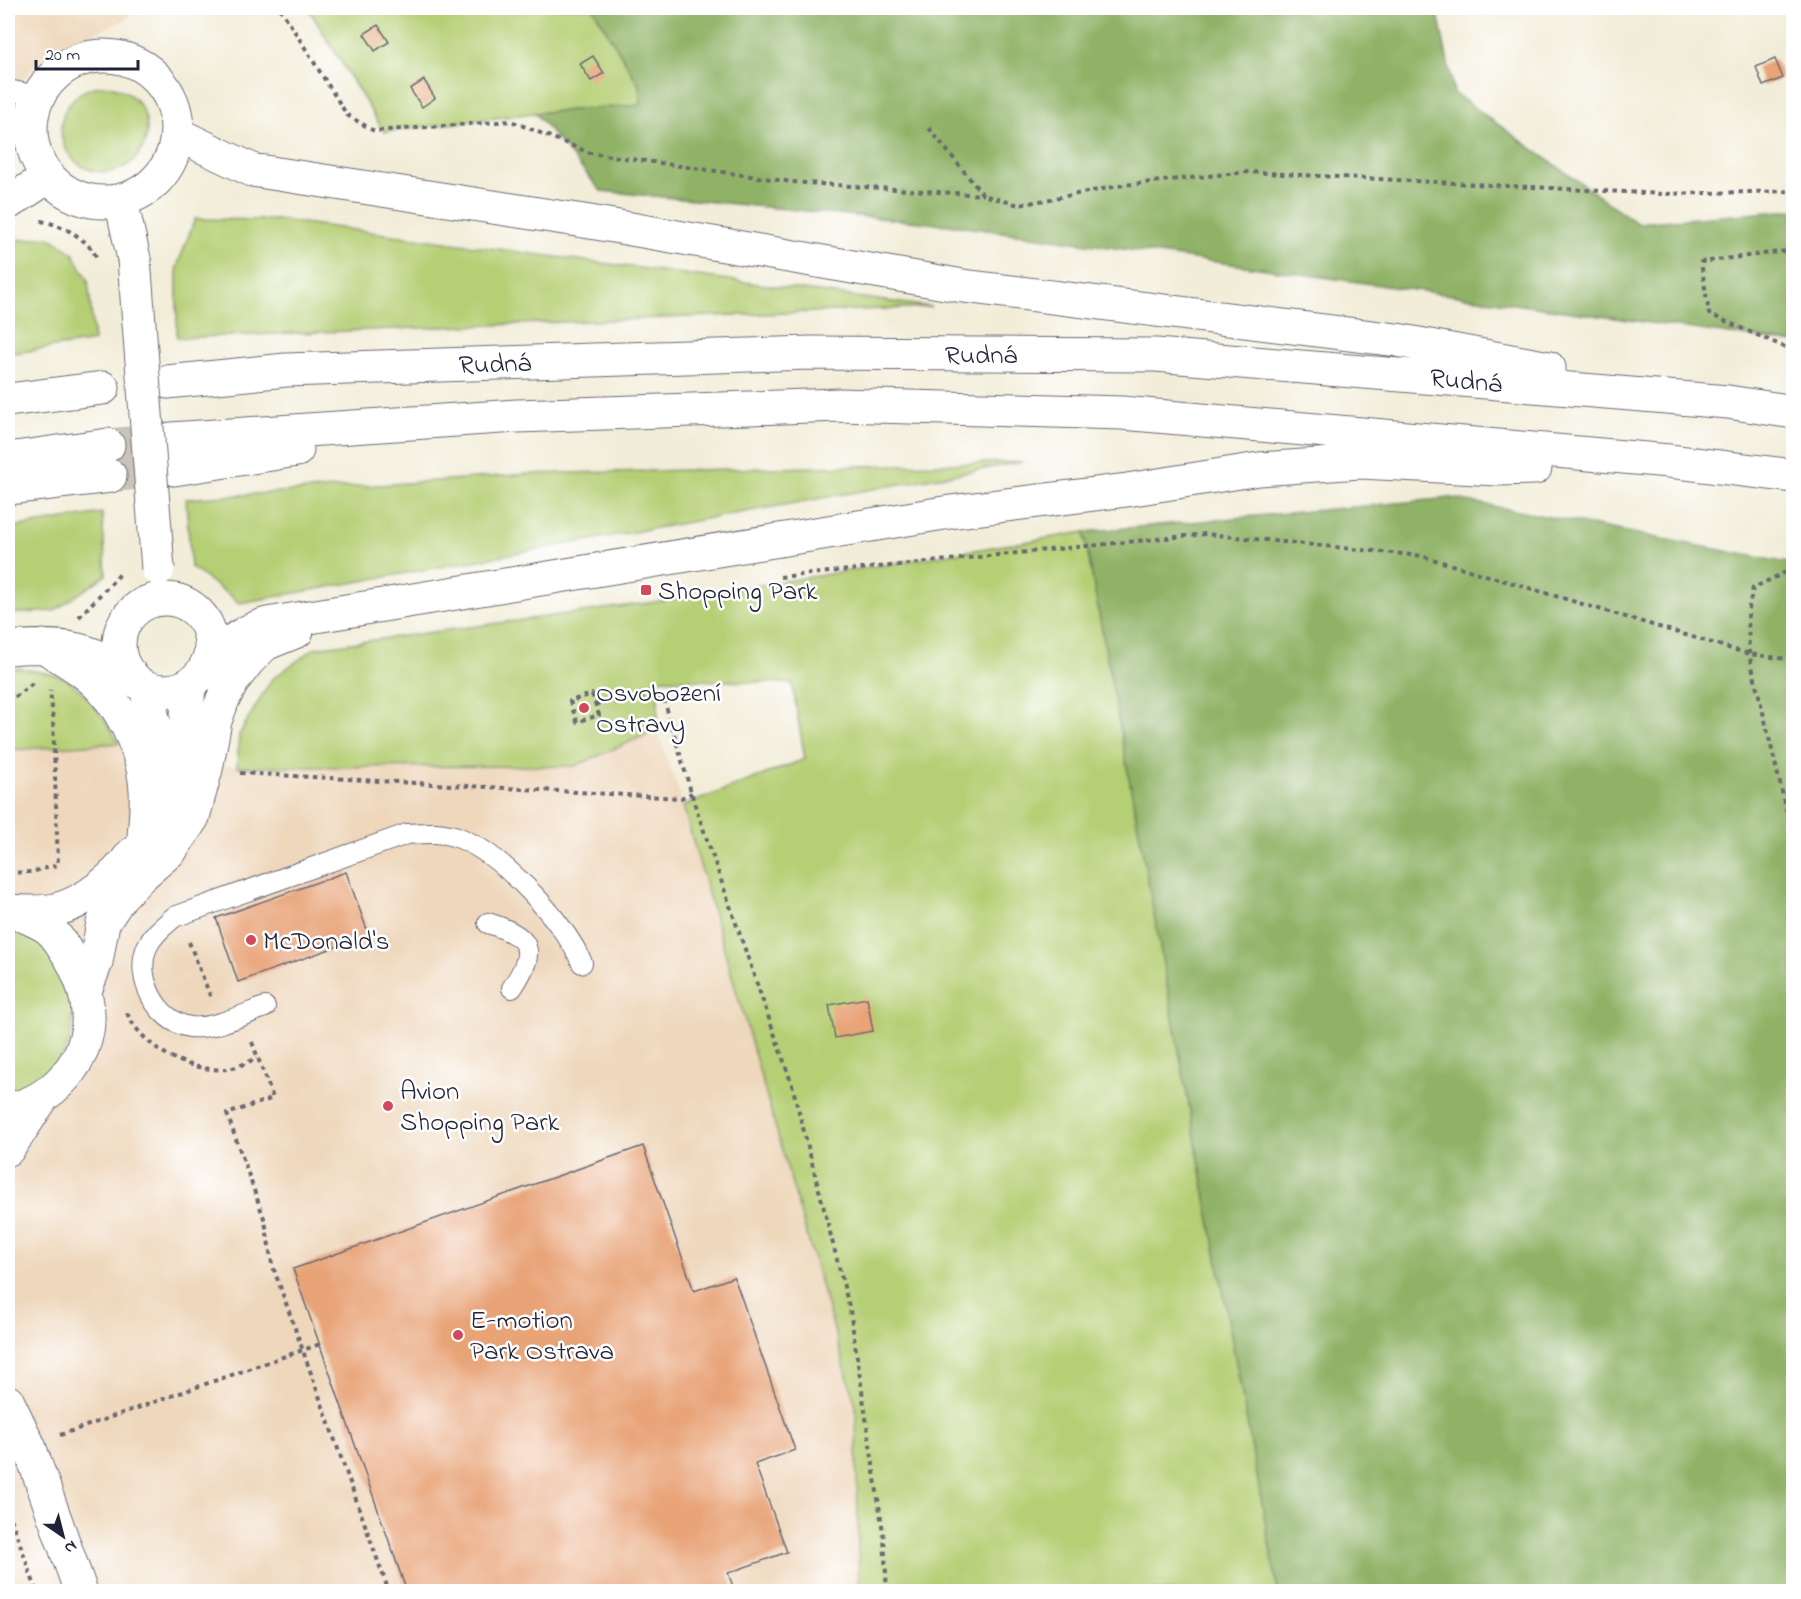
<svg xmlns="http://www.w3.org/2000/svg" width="1801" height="1599" viewBox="0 0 1801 1599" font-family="'Indie Flower',sans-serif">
	<rect width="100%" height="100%" fill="#fff"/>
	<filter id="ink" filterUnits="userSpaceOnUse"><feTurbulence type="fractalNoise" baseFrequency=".0167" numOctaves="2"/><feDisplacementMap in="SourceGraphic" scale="12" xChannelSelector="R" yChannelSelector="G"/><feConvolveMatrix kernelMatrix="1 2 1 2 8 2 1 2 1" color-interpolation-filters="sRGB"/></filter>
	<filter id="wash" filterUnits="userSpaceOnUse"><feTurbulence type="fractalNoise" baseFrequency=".008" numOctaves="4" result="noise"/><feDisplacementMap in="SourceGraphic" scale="24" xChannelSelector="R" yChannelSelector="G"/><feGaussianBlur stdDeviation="1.35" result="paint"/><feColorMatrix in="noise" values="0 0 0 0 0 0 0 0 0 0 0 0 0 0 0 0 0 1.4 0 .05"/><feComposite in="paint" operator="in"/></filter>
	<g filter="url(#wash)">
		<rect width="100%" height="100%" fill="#f2edd8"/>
		<path fill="#eed7bb" d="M 8,8 L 137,8 L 123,21 L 44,54 L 8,100 Z
			M 657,730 L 681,798 L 856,1406 L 859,1591 L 8,1592 L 8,750 L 119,743 L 237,767 L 575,766 Z"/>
		<path fill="#b5cf74" stroke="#6c7858" stroke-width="1.5" d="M 308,8 L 593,8 L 639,85 L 641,105 L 535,113 L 384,132 Z
			M61 129a43 43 0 1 1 86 0a43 43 0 1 1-86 0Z
			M 195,219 L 280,220 L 931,307 L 177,338 L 177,267 Z
			M 49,237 L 73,253 L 88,280 L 94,341 L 8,354 L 8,241 Z
			M 1022,462 L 240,603 L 191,567 L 186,499 L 529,474 Z
			M 102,513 L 106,575 L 54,611 L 8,614 L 8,528 Z
			M 1084,532 L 1278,1591 L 859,1591 L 856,1406 L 683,806 L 805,759 L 792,683 L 659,679 L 657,730 L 575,766 L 237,767 L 239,735 L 271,680 L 315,648 L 670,600 Z
			M 20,668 C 33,671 48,672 61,677 C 81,684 109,725 119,743 L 8,750 L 8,669 Z
			M 15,932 C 64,942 86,1013 63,1055 C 50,1078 31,1086 8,1094 L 8,933 Z"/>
		<path fill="#90b266" stroke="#596a50" stroke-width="1.5" d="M 593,8 L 1437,8 L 1454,93 L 1637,223 L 1793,210 L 1793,343 L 959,226 L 601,191 L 535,113 L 641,105 L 639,85 Z
			M 1451,498 L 1793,564 L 1793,1591 L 1278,1591 L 1084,532 Z"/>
		<g id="blocks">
			<path fill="#e8a377" d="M 378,25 L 389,42 L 375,51 L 364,34 Z
				M 593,56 L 604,73 L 591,81 L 580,64 Z
				M 1775,59 L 1783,78 L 1763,86 L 1756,67 Z
				M 424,80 L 435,98 L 422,107 L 410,89 Z
				M 346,872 L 369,935 L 238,982 L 216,918 Z
				M 867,998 L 873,1031 L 835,1038 L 829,1005 Z
				M 643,1146 L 694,1291 L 734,1277 L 795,1450 L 755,1464 L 787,1552 L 728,1573 L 735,1592 L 407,1592 L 293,1269 Z"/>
		</g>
	</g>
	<g filter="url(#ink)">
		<use href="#blocks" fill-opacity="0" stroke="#6b6972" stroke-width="1.5"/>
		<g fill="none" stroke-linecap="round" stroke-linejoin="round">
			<path stroke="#c8c4b9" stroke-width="33" stroke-dasharray="33 16" stroke-linecap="butt" d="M 108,445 L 171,439
				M 110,476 L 174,469"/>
			<g stroke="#6b6972" stroke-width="22">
				<path id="lane" d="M 8,90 L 38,96
					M 488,923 C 531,937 538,949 512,988
					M 265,1007 C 245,1014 211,1030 190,1027 C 157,1022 134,977 147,947 C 153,934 164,926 174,917 L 407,834 C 424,833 440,831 457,837 C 501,853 564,921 582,963"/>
			</g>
			<g stroke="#6b6972" stroke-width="35">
				<path id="street" d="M31 129a73 73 0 1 1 146 0a73 73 0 1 1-146 0Z
					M 121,201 L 134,259
					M119 645a46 46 0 1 1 92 0a46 46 0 1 1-92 0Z
					M 146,687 C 155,728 164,758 158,800
					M 8,911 C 22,912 41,913 55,910 C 84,903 115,878 132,854
					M 85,991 L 96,962 L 103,923 L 121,896 L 142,875 L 163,844 L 175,812 L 186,732 L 189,684
					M 8,1109 C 52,1103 91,1059 88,1013 C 87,993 80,975 70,957 C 64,948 57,935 48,928 C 38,921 26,917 15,912
					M 8,1149 L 42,1098
					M 8,1402 L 29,1446 L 81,1592"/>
			</g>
			<g stroke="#6b6972" stroke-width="35">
				<path id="highway" d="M 177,134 L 252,170 L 590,222 L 963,286 L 1397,340 L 1549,368
					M 8,203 L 48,177
					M 167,382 L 286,370 L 810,353 L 1156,355 L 1728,402 L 1794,412
					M 8,400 L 103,388
					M 171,439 L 517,416 L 839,405 L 1122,413 L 1669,461 L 1794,476
					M 8,459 L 108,445
					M 174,469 L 297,450
					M 8,488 L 110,476
					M 43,646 C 64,659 86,671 103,690 C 126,715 144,756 146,790 C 147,806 145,822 144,837
					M 8,648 C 60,644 88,645 132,676
					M 207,664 C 227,645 240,632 267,624 L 950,512 L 1127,490 L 1259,469 L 1360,462 L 1498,469 L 1535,468
					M 142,875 L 171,850 L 193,817 L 206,769 L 215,721 L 223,699 L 234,679 L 248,661 L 265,644 L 297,631"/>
			</g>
			<path stroke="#6b6972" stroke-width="4" stroke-dasharray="4.5 4.5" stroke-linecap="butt" d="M 280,8 L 347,115 L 374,131 L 511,121 L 590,153 L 792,182 L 983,195
				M 929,128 L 983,195 L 1019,205 L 1124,185 L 1246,172 L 1662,194 L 1794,191
				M 41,221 C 63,225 87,238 97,258
				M 1794,250 L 1701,262 L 1709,314 L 1794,351
				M 1794,568 L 1753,588 L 1748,612 L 1749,654 L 1794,842
				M 780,577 L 1206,534 L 1422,556 L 1749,654 L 1794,660
				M 79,617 L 122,572
				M 592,694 L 599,715 L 577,722 L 570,701 Z
				M 8,703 L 35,681
				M 595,704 L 663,696 L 694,802 L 792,1085 L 850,1310 L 884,1539 L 887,1592
				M 240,773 L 681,798 L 692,793
				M 8,873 L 31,872 L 58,865 L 53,717 L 50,690
				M 189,942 L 211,998
				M 127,1013 C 143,1048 189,1073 227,1069 C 237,1068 248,1062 257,1058
				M 252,1042 L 273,1098 L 227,1114 L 265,1221 L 272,1264 L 389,1592
				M 60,1435 L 320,1344
				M 8,1510 L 37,1592"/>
			<use href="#lane" stroke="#fff" stroke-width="20"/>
			<use href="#street" stroke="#fff" stroke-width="33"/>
			<use href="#highway" stroke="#fff" stroke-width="33"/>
			<g stroke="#6b6972" stroke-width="35" stroke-linecap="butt">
				<path id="street-bridge" d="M 134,259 L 158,569"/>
			</g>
			<use href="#street-bridge" stroke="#fff" stroke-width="33"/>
		</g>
	</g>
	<g fill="#d1495b" stroke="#fff" stroke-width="2">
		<rect x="640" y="584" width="12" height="12" rx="3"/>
		<circle cx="584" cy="708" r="6"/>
		<circle cx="251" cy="940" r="6"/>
		<circle cx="388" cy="1106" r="6"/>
		<circle cx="458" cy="1335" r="6"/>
	</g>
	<g text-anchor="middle" stroke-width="5" stroke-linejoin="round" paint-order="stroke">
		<g font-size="27" fill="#22223b" stroke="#fff">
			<text x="981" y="363">Rudná</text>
			<text transform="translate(495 363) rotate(-2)" y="9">Rudná</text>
			<text transform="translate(1466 380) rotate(5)" y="9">Rudná</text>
		</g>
		<g font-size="27" fill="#22223b" stroke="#fff" text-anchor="start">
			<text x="658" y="599">Shopping Park</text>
			<text x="596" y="701">Osvobození<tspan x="596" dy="31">Ostravy</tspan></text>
			<text x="263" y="949">McDonald's</text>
			<text x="400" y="1099">Avion<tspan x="400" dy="31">Shopping Park</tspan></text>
			<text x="470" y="1328">E-motion<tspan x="470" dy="31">Park Ostrava</tspan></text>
		</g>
	</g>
	<rect width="1801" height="1599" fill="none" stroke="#fff" stroke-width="30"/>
	<g transform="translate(63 1536) rotate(145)" stroke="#ffffff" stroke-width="4.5" paint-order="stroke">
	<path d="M0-4.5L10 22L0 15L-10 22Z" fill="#22223b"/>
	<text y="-9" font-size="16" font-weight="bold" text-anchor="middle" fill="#22223b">N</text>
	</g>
	<path d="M36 60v9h102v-9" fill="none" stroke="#22223b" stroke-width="3"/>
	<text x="45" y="60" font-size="18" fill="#22223b" stroke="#ffffff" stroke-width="4.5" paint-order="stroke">20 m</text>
</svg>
